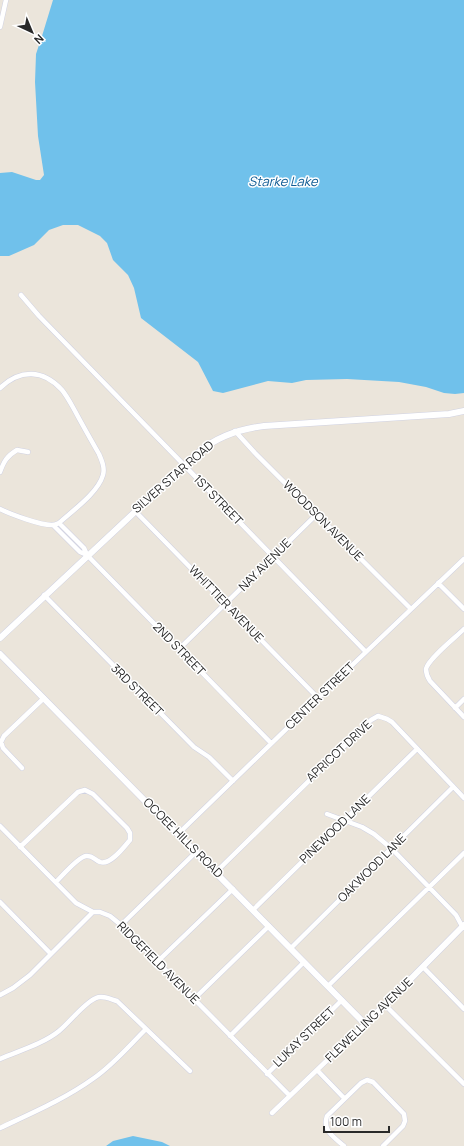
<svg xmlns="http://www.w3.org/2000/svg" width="464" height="1146" viewBox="0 0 464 1146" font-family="Manrope,sans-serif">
	<rect width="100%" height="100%" fill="#ebe5db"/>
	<path fill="#70c1eb" d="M 53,0 L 464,0 L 464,393 L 455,394 L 444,393 L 426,387 L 399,382 L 347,379 L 306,380 L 292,383 L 268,381 L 223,393 L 213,391 L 198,362 L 141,318 L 134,288 L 128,275 L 113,260 L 107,243 L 100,236 L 78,225 L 63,225 L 49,230 L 34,245 L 9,256 L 0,256 L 0,173 L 12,172 L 36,180 L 40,180 L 44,175 L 38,136 L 35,82 L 36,54 L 42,36 Z
		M 133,1136 L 162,1142 L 170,1146 L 106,1146 L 113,1141 Z"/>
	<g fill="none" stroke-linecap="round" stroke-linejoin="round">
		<g stroke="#d0d2e2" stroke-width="5.5">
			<path id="street" d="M 0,27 L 6,0
				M 21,295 L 39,316 L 366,652
				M 0,388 C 20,369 43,369 62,390 C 67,396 71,404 75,411 C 83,426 91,440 99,454 C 102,461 105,468 103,475 C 98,493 72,511 59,523 C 57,524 54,525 53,525 C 42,526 10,514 0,509
				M 235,431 L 255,453 L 411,609
				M 0,472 C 4,461 7,456 17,450 L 28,452
				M 135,511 L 318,698
				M 59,523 L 84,548 L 87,555 L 271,743
				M 53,525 L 80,552 L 87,555
				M 438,583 L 464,609
				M 44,595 L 194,747 L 209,757 L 233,781
				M 464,629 C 456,637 428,659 426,669 C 426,674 428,678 430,681 L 464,717
				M 179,649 L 317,514
				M 455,708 L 464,699
				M 22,768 L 3,748 L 1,742 L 4,736 L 44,698
				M 327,814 L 362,827 L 374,834 L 392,849 L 456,915 L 463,928
				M 0,826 L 76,903 L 93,912 L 100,912 L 110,916 L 121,925 L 290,1096
				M 178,834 L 346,671 L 464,559
				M 20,847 L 78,792 L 85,790 L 93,794 L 127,828 L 130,833 L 130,840 C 124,847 110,866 100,862 C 94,860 93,855 86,856 C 78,857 62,876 56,882
				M 216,872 L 371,720 L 378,716 L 387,719 L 392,722 L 464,798
				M 0,902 L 51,954
				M 253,910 L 417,749
				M 121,925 L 196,852
				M 291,948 L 453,787
				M 157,962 L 233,889
				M 423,967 L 464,1009
				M 328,986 L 464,853
				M 0,995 L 13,988 L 30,975 L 93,912
				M 194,999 L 269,926
				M 385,1005 L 464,1084
				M 230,1036 L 304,962
				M 0,1059 C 18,1051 43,1044 59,1031 C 70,1022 84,1003 96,998 C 102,995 110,999 117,1001 L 190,1071
				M 317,1070 L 344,1098
				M 267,1074 L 342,1000
				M 272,1113 L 365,1024
				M 0,1128 C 32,1113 65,1099 94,1078 C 113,1065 129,1046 145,1030
				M 344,1146 C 334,1137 322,1131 327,1116 L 361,1083 L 367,1080 L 373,1082 L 404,1114 L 405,1121 L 403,1126 L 383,1146"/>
		</g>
		<g stroke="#d0d2e2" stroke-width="7">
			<path id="secondary" d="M 0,638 L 199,452 C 218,436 239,429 264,426 L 449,414 L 464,411
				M 0,654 L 365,1024 L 385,1005 L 464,925"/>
		</g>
		<use href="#street" stroke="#fff" stroke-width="4.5"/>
		<use href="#secondary" stroke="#fff" stroke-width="6"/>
	</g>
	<g text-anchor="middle" stroke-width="3" stroke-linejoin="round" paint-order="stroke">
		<g font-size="12" fill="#292929" stroke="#fff">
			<text transform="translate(173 477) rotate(-41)" y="4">SILVER STAR ROAD</text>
			<text transform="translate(218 500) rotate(46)" y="4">1ST STREET</text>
			<text transform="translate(323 521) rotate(45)" y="4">WOODSON AVENUE</text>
			<text transform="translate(265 565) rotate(-45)" y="4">NAY AVENUE</text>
			<text transform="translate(226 604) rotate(46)" y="4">WHITTIER AVENUE</text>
			<text transform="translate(179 649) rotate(46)" y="4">2ND STREET</text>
			<text transform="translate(137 690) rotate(45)" y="4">3RD STREET</text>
			<text transform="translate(320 696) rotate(-44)" y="4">CENTER STREET</text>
			<text transform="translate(339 751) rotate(-43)" y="4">APRICOT DRIVE</text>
			<text transform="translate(335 829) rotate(-44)" y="4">PINEWOOD LANE</text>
			<text transform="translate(183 838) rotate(45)" y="4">OCOEE HILLS ROAD</text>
			<text transform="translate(372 868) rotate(-45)" y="4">OAKWOOD LANE</text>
			<text transform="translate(158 963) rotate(45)" y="4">RIDGEFIELD AVENUE</text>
			<text transform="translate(369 1020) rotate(-44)" y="4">FLEWELLING AVENUE</text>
			<text transform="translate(304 1037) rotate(-44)" y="4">LUKAY STREET</text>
		</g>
		<g font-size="13" font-style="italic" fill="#115d95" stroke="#fff">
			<text x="283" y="186">Starke Lake</text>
		</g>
	</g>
	<g transform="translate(32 32) rotate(136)" stroke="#ffffff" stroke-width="3" paint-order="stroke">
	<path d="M0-3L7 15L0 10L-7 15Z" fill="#292929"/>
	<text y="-6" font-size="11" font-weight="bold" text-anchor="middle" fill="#292929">N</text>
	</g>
	<path d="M324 1126v6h65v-6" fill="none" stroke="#292929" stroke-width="2"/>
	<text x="330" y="1126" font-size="12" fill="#292929" stroke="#ffffff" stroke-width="3" paint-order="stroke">100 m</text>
</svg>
